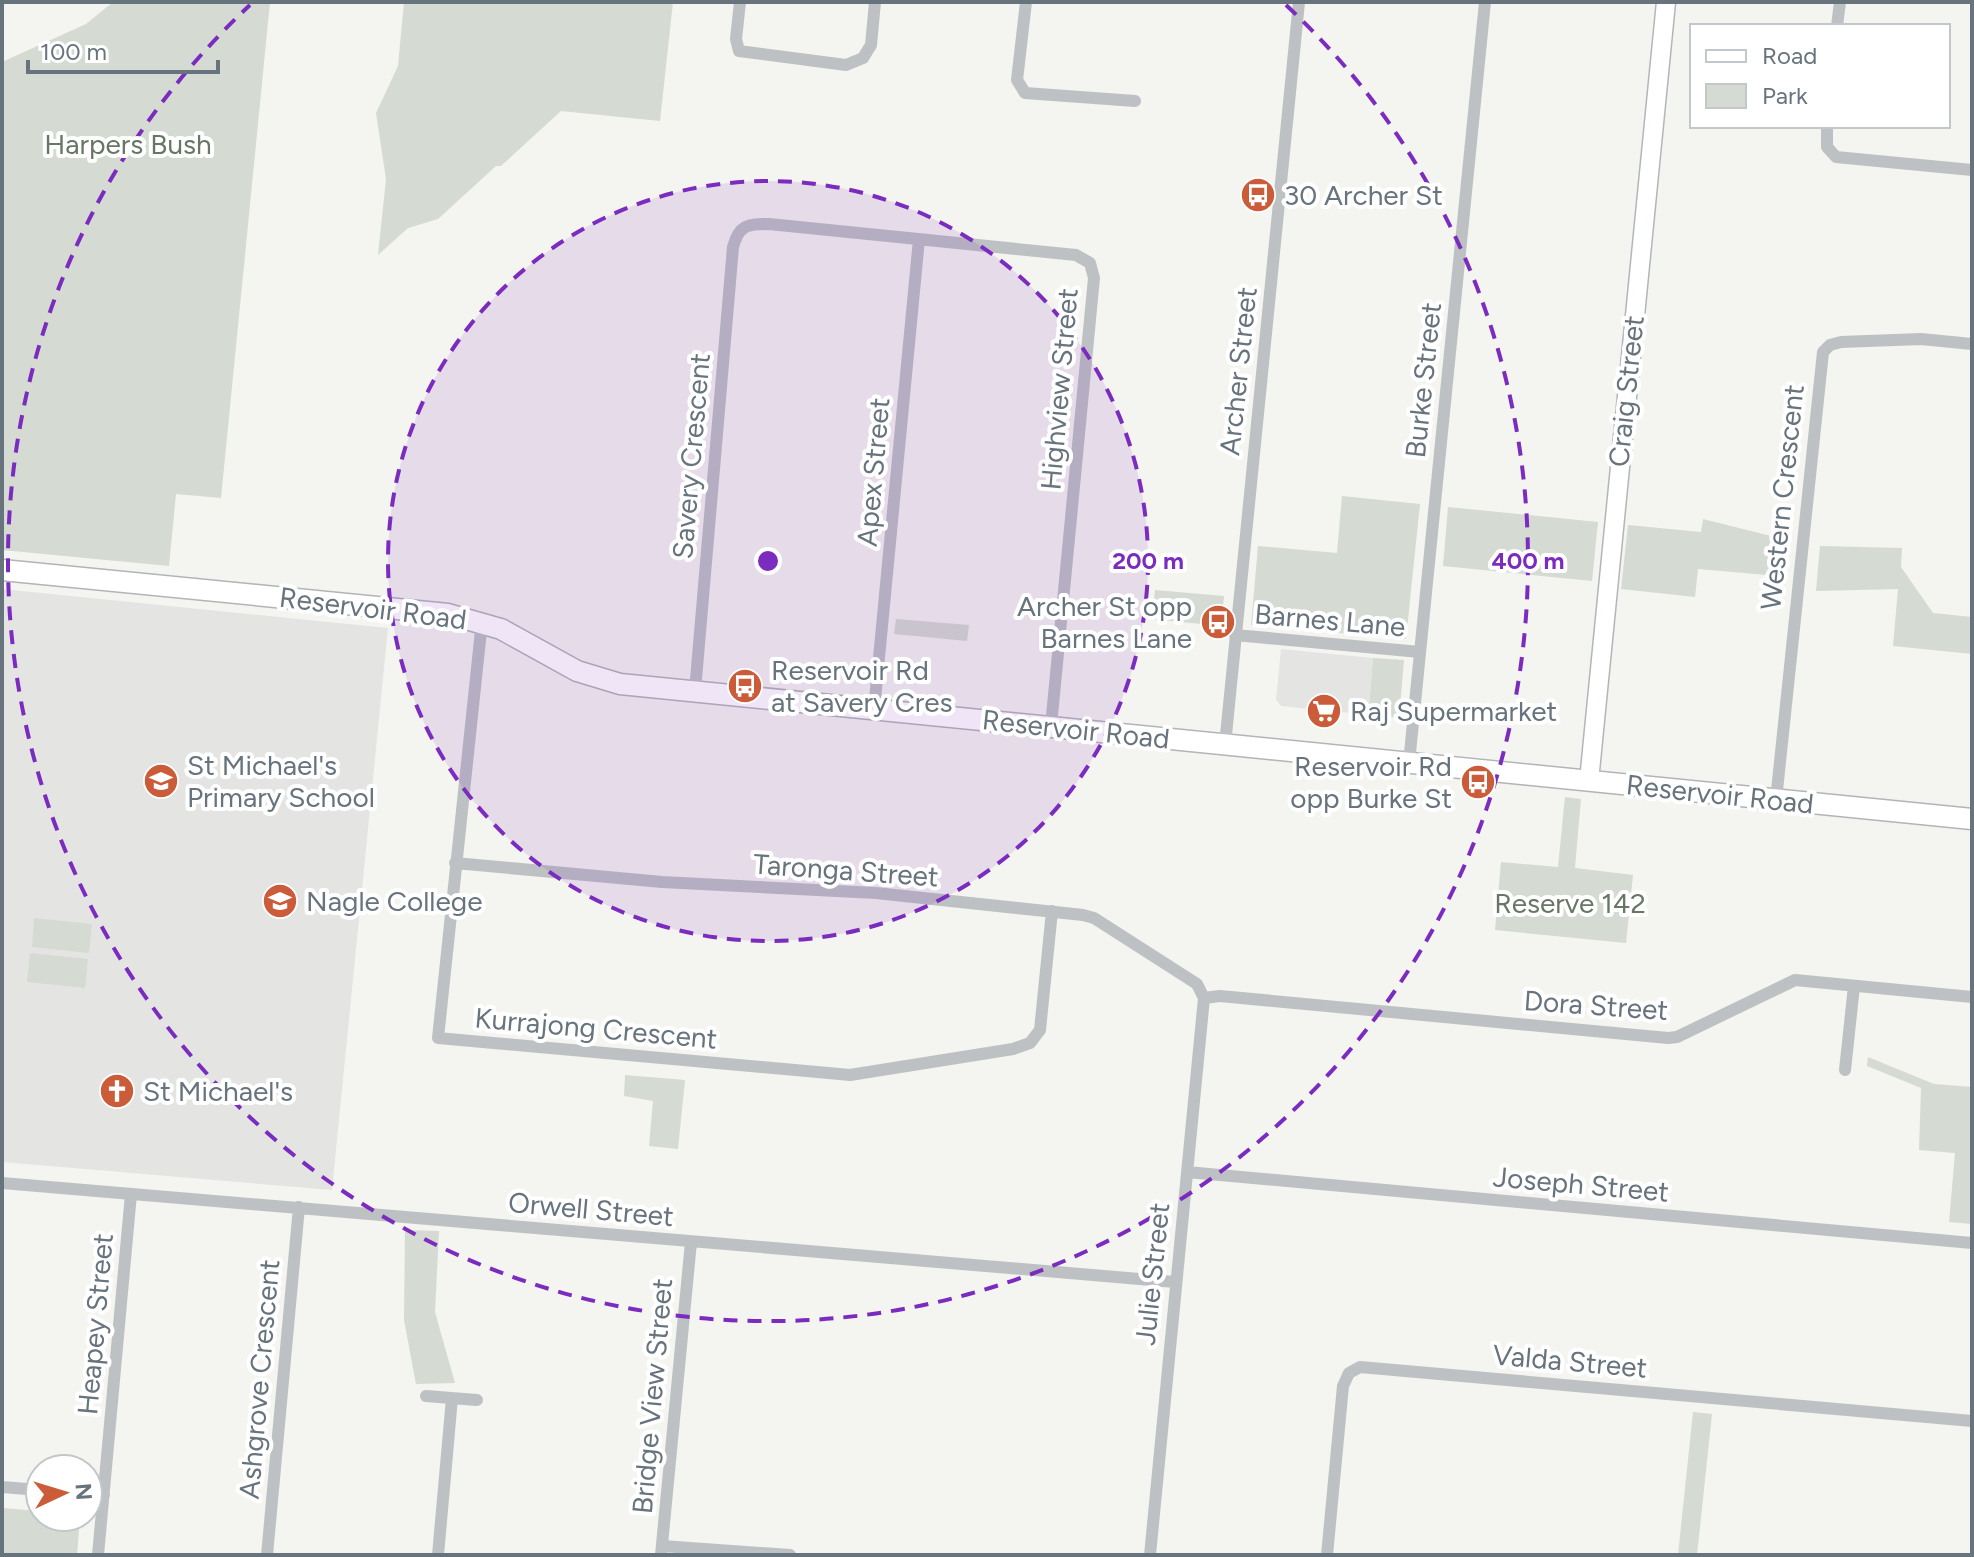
<svg xmlns="http://www.w3.org/2000/svg" width="1974" height="1557" viewBox="0 0 1974 1557" font-family="Figtree,sans-serif">
	<rect width="100%" height="100%" fill="#f4f4f0"/>
	<path fill="#e4e5e3" d="M 2,589 L 388,628 L 332,1190 L 2,1162 Z
		M 1281,649 L 1373,658 L 1369,708 L 1361,714 L 1281,706 L 1276,700 Z"/>
	<path fill="#d5dad2" d="M 113,2 L 270,2 L 221,498 L 176,494 L 169,566 L 2,550 L 2,62 L 86,24 Z
		M 404,2 L 673,2 L 660,121 L 561,111 L 501,166 L 496,166 L 438,219 L 408,228 L 378,255 L 386,179 L 376,113 L 398,66 Z
		M 1342,496 L 1420,504 L 1406,639 L 1251,625 L 1258,546 L 1337,553 Z
		M 1448,507 L 1598,522 L 1592,581 L 1443,566 Z
		M 1703,519 L 1783,539 L 1779,576 L 1698,569 L 1695,597 L 1621,589 L 1628,525 L 1701,532 Z
		M 1820,546 L 1902,548 L 1901,567 L 1933,613 L 1972,617 L 1972,654 L 1893,646 L 1898,589 L 1816,591 Z
		M 1155,590 L 1224,596 L 1221,626 L 1152,619 Z
		M 896,619 L 969,625 L 967,641 L 894,634 Z
		M 1373,658 L 1404,660 L 1399,718 L 1361,714 L 1369,708 Z
		M 1565,797 L 1581,799 L 1575,868 L 1633,875 L 1626,943 L 1495,930 L 1501,862 L 1558,867 Z
		M 34,918 L 92,924 L 89,953 L 32,947 Z
		M 30,953 L 88,959 L 85,988 L 27,982 Z
		M 1868,1057 L 1934,1084 L 1972,1087 L 1972,1224 L 1949,1222 L 1955,1153 L 1919,1150 L 1921,1088 L 1867,1066 Z
		M 625,1075 L 685,1080 L 678,1149 L 649,1146 L 653,1101 L 624,1096 Z
		M 405,1230 L 439,1231 L 435,1312 L 455,1383 L 416,1384 L 404,1320 Z
		M 1693,1412 L 1712,1414 L 1697,1555 L 1678,1555 Z
		M 2,1508 L 40,1511 L 40,1517 L 80,1517 L 77,1555 L 2,1555 Z"/>
	<g fill="none" stroke-linecap="round" stroke-linejoin="round">
		<g stroke="#b2b6ba" stroke-width="21">
			<path id="secondary" d="M 1589,781 L 1666,2"/>
		</g>
		<g stroke="#b1b5b7" stroke-width="23">
			<path id="primary" d="M 2,570 L 448,614 L 501,629 L 577,671 L 620,684 L 1972,819"/>
		</g>
		<path stroke="#bec1c3" stroke-width="12" d="M 740,2 L 736,39 L 739,51 L 846,65 L 863,58 L 871,45 L 875,2
			M 1026,2 L 1017,80 L 1025,93 L 1135,101
			M 1837,26 L 1840,2
			M 1827,126 L 1827,147 L 1836,157 L 1972,170
			M 482,621 L 438,1038 L 850,1075 L 1013,1049 L 1030,1043 L 1040,1030 L 1052,911
			M 1235,635 L 1420,652
			M 695,691 L 733,247 C 739,225 747,224 769,224 L 1076,255 L 1090,263 L 1094,278 L 1051,726
			M 874,710 L 919,239
			M 1225,745 L 1299,2
			M 1409,763 L 1485,2
			M 1776,800 L 1823,352 L 1830,345 L 1841,342 L 1921,339 L 1972,344
			M 455,863 L 662,882 L 876,893 L 1083,915 L 1094,918 L 1197,984 L 1204,998 L 1150,1555
			M 1204,998 L 1220,996 L 1668,1038 L 1677,1037 L 1795,980 L 1972,997
			M 1845,1070 L 1854,986
			M 1187,1172 L 1972,1243
			M 2,1183 L 1175,1282
			M 426,1396 L 477,1400
			M 2,1487 L 40,1490
			M 88,1494 L 104,1495
			M 662,1546 L 790,1555
			M 98,1555 L 131,1194
			M 267,1555 L 299,1207
			M 438,1555 L 452,1398
			M 661,1555 L 691,1242
			M 1327,1555 L 1343,1386 L 1349,1373 L 1360,1367 L 1972,1421"/>
		<use href="#secondary" stroke="#fff" stroke-width="18"/>
		<use href="#primary" stroke="#fff" stroke-width="20"/>
	</g>
	<circle cx="768" cy="561" r="380" fill="#7b2cbf" fill-opacity=".12"/>
	<g fill="none" stroke="#7b2cbf" stroke-width="4" stroke-dasharray="14 10">
		<circle cx="768" cy="561" r="380"/>
		<path d="M1286 5A760 760 0 1 1 250 5"/>
	</g>
	<defs>
		<g id="bus-disc" transform="scale(1.8)"><circle r="9.5" fill="#cb5c3a" stroke="#fff"/><path d="M-5-6H5V4H4V6H2V4H-2V6H-4V4H-5ZM-3.5-4V0h7V-4ZM-3.5 1.2v1.5H-2V1.2ZM2 1.2v1.5H3.5V1.2Z" fill="#fff"/></g>
		<g id="supermarket-disc" transform="scale(1.8)"><circle r="9.5" fill="#cb5c3a" stroke="#fff"/><path d="M-6-5.5h2.5l.6 2H6L4.5 2H-2.5L-4.4-4H-6ZM-1.5 3.2a1.3 1.3 0 1 0 .1 0ZM3 3.2a1.3 1.3 0 1 0 .1 0Z" fill="#fff"/></g>
		<g id="school-disc" transform="scale(1.8)"><circle r="9.5" fill="#cb5c3a" stroke="#fff"/><path d="M0-5L7-2L0 1L-7-2ZM-4 1L0 2.5L4 1V4Q0 6-4 4Z" fill="#fff"/></g>
		<g id="church-disc" transform="scale(1.8)"><circle r="9.5" fill="#cb5c3a" stroke="#fff"/><path d="M-1.2-6h2.4v3.5h3.3v2.4h-3.3V6h-2.4V-.1h-3.3v-2.4h3.3Z" fill="#fff"/></g>
	</defs>
	<g fill-rule="evenodd">
		<use href="#bus-disc" x="1258" y="195"/>
		<use href="#bus-disc" x="1218" y="622"/>
		<use href="#bus-disc" x="745" y="686"/>
		<use href="#supermarket-disc" x="1324" y="711"/>
		<use href="#school-disc" x="161" y="781"/>
		<use href="#bus-disc" x="1478" y="782"/>
		<use href="#school-disc" x="280" y="901"/>
		<use href="#church-disc" x="117" y="1091"/>
	</g>
	<g text-anchor="middle" stroke-width="8" stroke-linejoin="round" paint-order="stroke">
		<g font-size="28" fill="#687665" stroke="#fff">
			<text x="128" y="154">Harpers Bush</text>
			<text x="1570" y="913">Reserve 142</text>
		</g>
		<g font-size="28" fill="#67737d" stroke="#fff" text-anchor="start">
			<text x="1284" y="205">30 Archer St</text>
			<text x="1192" y="616" text-anchor="end">Archer St opp<tspan x="1192" dy="32">Barnes Lane</tspan></text>
			<text x="771" y="680">Reservoir Rd<tspan x="771" dy="32">at Savery Cres</tspan></text>
			<text x="1350" y="721">Raj Supermarket</text>
			<text x="187" y="775">St Michael's<tspan x="187" dy="32">Primary School</tspan></text>
			<text x="1452" y="776" text-anchor="end">Reservoir Rd<tspan x="1452" dy="32">opp Burke St</tspan></text>
			<text x="306" y="911">Nagle College</text>
			<text x="143" y="1101">St Michael's</text>
		</g>
		<g font-size="28" fill="#67737d" stroke="#fff">
			<text transform="translate(1238 371) rotate(-84)" y="10">Archer Street</text>
			<text transform="translate(1423 380) rotate(-84)" y="10">Burke Street</text>
			<text transform="translate(1059 389) rotate(-85)" y="10">Highview Street</text>
			<text transform="translate(1626 391) rotate(-84)" y="10">Craig Street</text>
			<text transform="translate(691 456) rotate(-85)" y="10">Savery Crescent</text>
			<text transform="translate(873 472) rotate(-85)" y="10">Apex Street</text>
			<text transform="translate(1782 497) rotate(-84)" y="10">Western Crescent</text>
			<text transform="translate(373 608) rotate(7)" y="10">Reservoir Road</text>
			<text transform="translate(1330 620) rotate(5)" y="10">Barnes Lane</text>
			<text transform="translate(1076 729) rotate(6)" y="10">Reservoir Road</text>
			<text transform="translate(1720 794) rotate(6)" y="10">Reservoir Road</text>
			<text transform="translate(846 870) rotate(4)" y="10">Taronga Street</text>
			<text transform="translate(1596 1005) rotate(4)" y="10">Dora Street</text>
			<text transform="translate(596 1028) rotate(5)" y="10">Kurrajong Crescent</text>
			<text transform="translate(1581 1184) rotate(5)" y="10">Joseph Street</text>
			<text transform="translate(591 1209) rotate(5)" y="10">Orwell Street</text>
			<text transform="translate(1152 1274) rotate(-84)" y="10">Julie Street</text>
			<text transform="translate(95 1324) rotate(-85)" y="10">Heapey Street</text>
			<text transform="translate(1570 1361) rotate(5)" y="10">Valda Street</text>
			<text transform="translate(259 1379) rotate(-85)" y="10">Ashgrove Crescent</text>
			<text transform="translate(652 1396) rotate(-85)" y="10">Bridge View Street</text>
		</g>
	</g>
	<circle cx="768" cy="561" r="12" fill="#7b2cbf" stroke="#fff" stroke-width="4"/>
	<g font-size="24" text-anchor="middle" font-weight="bold" fill="#7b2cbf" stroke="#fff" stroke-width="8" stroke-linejoin="round" paint-order="stroke">
		<text x="1148" y="569">200 m</text>
		<text x="1528" y="569">400 m</text>
	</g>
	<rect width="1974" height="1557" fill="none" stroke="#67737d" stroke-width="8"/>
	<rect x="1690" y="24" width="260" height="104" fill="#ffffff" stroke="#c2c7cb" stroke-width="2"/>
	<rect x="1706" y="50" width="40" height="12" fill="#ffffff" stroke="#c2c7cb" stroke-width="2"/>
	<text x="1762" y="64" font-size="24" fill="#67737d">Road</text>
	<rect x="1706" y="84" width="40" height="24" fill="#d5dad2" stroke="#c2c7cb" stroke-width="2"/>
	<text x="1762" y="104" font-size="24" fill="#67737d">Park</text>
	<g transform="translate(64 1493) rotate(86)"><circle r="38" fill="#ffffff" stroke="#c2c7cb" stroke-width="2"/>
	<path d="M0-6L14 30L0 20L-14 30Z" fill="#cb5c3a"/>
	<text y="-12" font-size="22" font-weight="bold" text-anchor="middle" fill="#67737d">N</text>
	</g>
	<path d="M28 60v12h190v-12" fill="none" stroke="#67737d" stroke-width="4"/>
	<text x="40" y="60" font-size="24" fill="#67737d" stroke="#ffffff" stroke-width="6" paint-order="stroke">100 m</text>
</svg>
